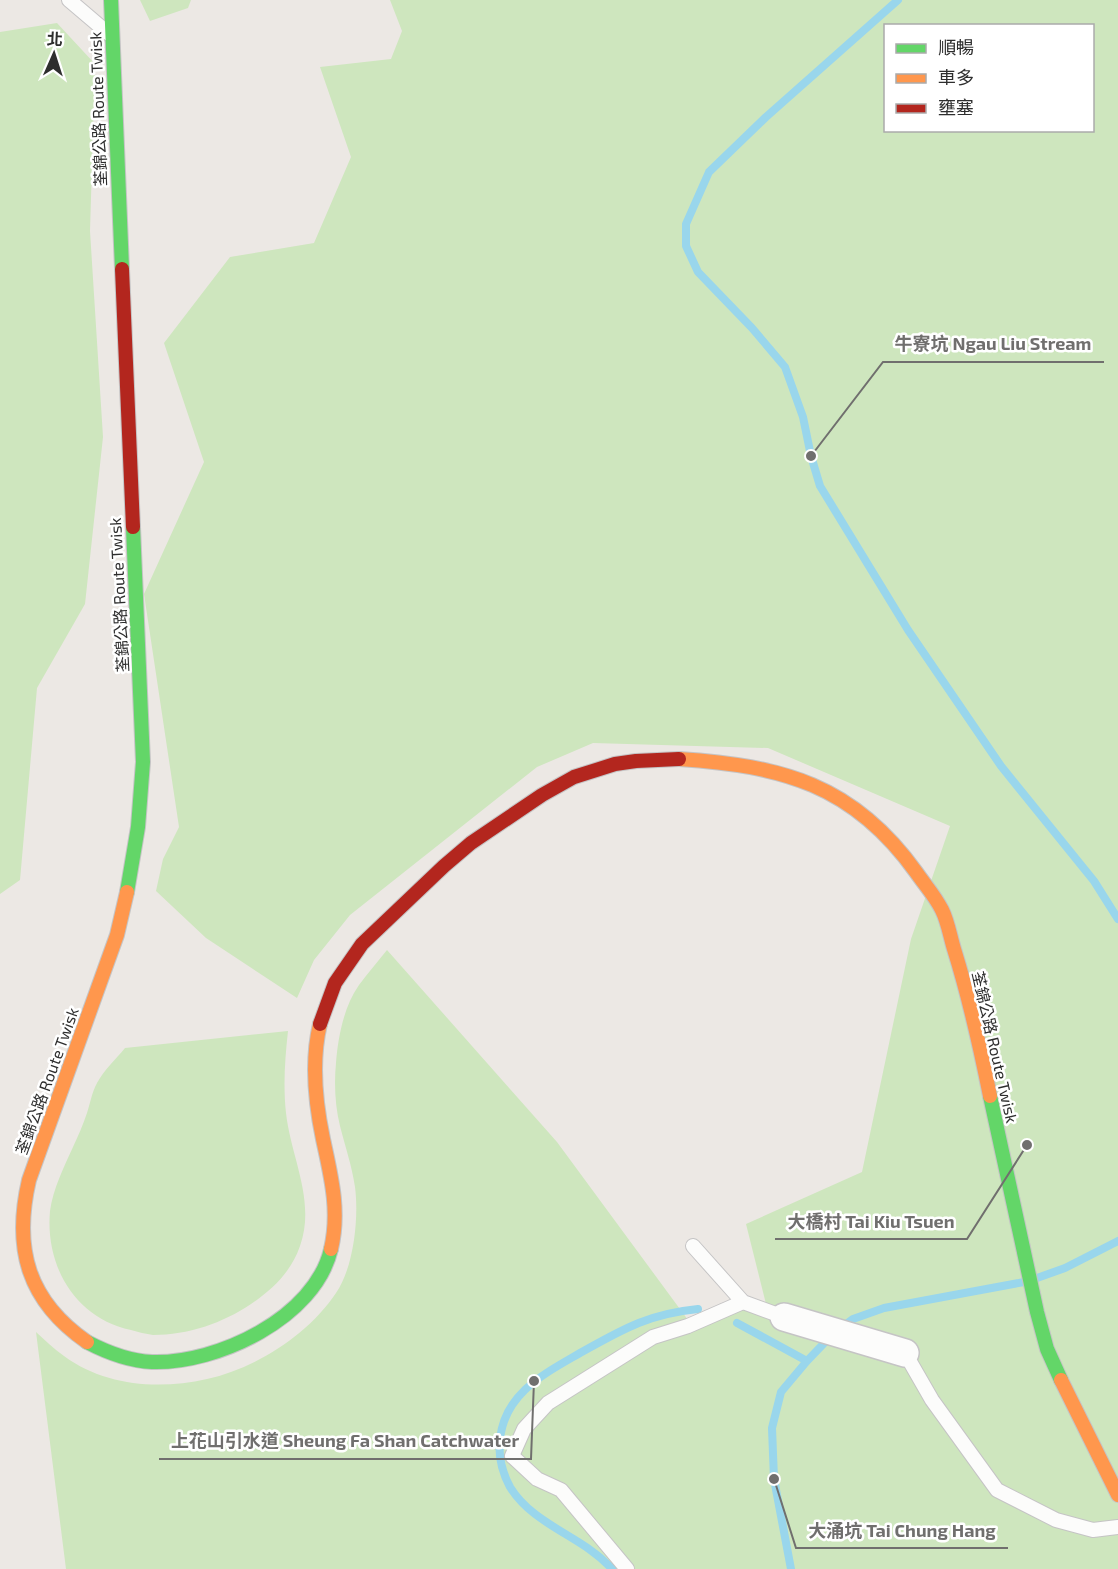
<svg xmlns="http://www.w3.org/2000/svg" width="1118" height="1569" viewBox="0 0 1118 1569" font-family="'Exo 2','Noto Sans TC',sans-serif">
	<rect width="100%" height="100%" fill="#ece8e4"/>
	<path fill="#cee6be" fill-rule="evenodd" d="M 140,0 L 191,0 L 188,8 L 150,21 Z
		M 390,0 L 1118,0 L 1118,1569 L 66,1569 L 36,1332 C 45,1340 54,1349 64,1356 C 105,1386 158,1390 207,1379 C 256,1368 308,1335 336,1293 C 354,1267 359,1217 355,1187 C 352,1166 345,1146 340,1126 C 335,1106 334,1083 336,1063 C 338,1037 344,1006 359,985 C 368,973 378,961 387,950 L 557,1142 L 688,1320 L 766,1304 L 746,1224 L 862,1172 L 911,939 L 950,826 L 768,748 L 593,743 L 537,767 L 350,915 L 314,960 L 297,998 L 206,938 L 156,891 L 163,859 L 179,827 L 144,594 L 204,462 L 164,343 L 230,257 L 314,243 L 351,157 L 320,67 L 391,59 L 402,31 ZM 886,26 L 1092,26 L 1092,130 L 886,130 Z
		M 57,23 L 95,64 L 90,231 L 103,437 L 85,604 L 37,688 L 20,880 L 0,894 L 0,32 Z
		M 288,1031 C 285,1058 283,1085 286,1113 C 291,1158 316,1201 300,1246 C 291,1272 273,1289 251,1304 C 223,1323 188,1335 153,1335 C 146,1334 138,1332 131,1330 C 75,1318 45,1266 50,1211 C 53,1189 64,1167 73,1147 C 78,1136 83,1125 87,1113 C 90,1104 92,1092 97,1083 C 104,1070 116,1059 125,1048 Z"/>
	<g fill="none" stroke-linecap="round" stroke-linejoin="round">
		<path stroke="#99d6ec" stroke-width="8" d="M 898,0 L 766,117 L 709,172 L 686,224 L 686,246 L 698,272 L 752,328 L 785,367 L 803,417 L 811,456 L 820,486 L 908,630 L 1001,766 L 1094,881 L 1118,919
			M 1037,1278 L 1065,1268 L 1118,1241
			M 737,1323 L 807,1361
			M 841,1328 L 853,1319 L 884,1308 L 1024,1282
			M 612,1569 C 583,1536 534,1526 510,1487 C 502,1472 498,1456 500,1439 C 505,1393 544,1374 580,1353 C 623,1329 648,1314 698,1309
			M 791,1569 L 774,1479 L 772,1428 L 781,1392 L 807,1361 L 831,1336"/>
		<g stroke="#c5c4c5" stroke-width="16">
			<path id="lane" d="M 69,0 L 109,34
				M 693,1246 L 743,1302 L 784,1317
				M 905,1353 L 932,1400 L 997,1490 L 1056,1520 L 1093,1530 L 1118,1527
				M 627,1569 L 561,1490 L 537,1479 L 512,1456 L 524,1429 L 548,1403 L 653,1337 L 688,1326 L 743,1302"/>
		</g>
		<g stroke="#c5c4c5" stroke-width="30">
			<path id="street" d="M 784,1317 L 905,1353"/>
		</g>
		<g stroke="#c5c4c5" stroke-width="16">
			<path id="fast" d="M 111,0 L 122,269
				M 127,892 L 138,827 L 143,762 L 133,527
				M 990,1096 L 1037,1312 L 1047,1349 L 1061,1380
				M 87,1342 C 108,1353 129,1361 152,1362 C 217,1364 315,1318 331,1249"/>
		</g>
		<g stroke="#c5c4c5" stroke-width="16">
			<path id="slow" d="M 679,759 C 782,766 853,784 916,872 C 925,885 935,896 942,910 C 948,922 950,936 954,949 C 969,997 980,1046 990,1096
				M 320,1024 C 311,1062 315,1101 323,1139 C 331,1176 340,1211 331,1249
				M 87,1342 C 28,1301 13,1249 29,1180 L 117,935 L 127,892
				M 1061,1380 L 1118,1495"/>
		</g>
		<g stroke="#c5c4c5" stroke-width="16">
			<path id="jam" d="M 122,269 L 133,527
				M 320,1024 L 335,983 L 362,944 L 444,866 L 471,843 L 542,795 L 574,777 L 615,764 L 636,761 L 679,759"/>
		</g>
		<use href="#lane" stroke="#fcfcfb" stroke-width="14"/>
		<use href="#street" stroke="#fcfcfb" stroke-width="27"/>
		<use href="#fast" stroke="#63d668" stroke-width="14"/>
		<use href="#slow" stroke="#ff974d" stroke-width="14"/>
		<use href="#jam" stroke="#b3261e" stroke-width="14"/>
	</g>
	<g text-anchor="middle" stroke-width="5" stroke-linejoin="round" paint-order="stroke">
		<g font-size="16" fill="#2e2e2e" stroke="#fff">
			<text transform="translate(98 109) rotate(-92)" y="6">荃錦公路 Route Twisk</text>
			<text transform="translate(119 595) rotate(-93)" y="6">荃錦公路 Route Twisk</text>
			<text transform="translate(995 1047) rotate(77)" y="6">荃錦公路 Route Twisk</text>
			<text transform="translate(47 1081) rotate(-70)" y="6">荃錦公路 Route Twisk</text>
		</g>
	</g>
	<path fill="none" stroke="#706f6e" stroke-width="2" d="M811 456L883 362H1104M1027 1145L967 1239H775M534 1381L531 1459H159M774 1479L796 1548H1008"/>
	<g fill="#706f6e" stroke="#fff" stroke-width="2">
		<circle cx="811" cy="456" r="6"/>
		<circle cx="1027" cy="1145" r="6"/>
		<circle cx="534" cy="1381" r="6"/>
		<circle cx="774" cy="1479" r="6"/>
	</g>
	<g font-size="18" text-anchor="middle" font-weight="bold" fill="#706f6e" stroke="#fff" stroke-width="5" stroke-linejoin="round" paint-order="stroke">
		<text x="993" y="350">牛寮坑 Ngau Liu Stream</text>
		<text x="871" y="1228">大橋村 Tai Kiu Tsuen</text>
		<text x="345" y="1447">上花山引水道 Sheung Fa Shan Catchwater</text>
		<text x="902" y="1537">大涌坑 Tai Chung Hang</text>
	</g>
	<rect x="884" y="24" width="210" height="108" fill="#ffffff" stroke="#ababab" stroke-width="1.5"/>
	<rect x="896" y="44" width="30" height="9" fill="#63d668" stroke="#ababab" stroke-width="1.5"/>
	<text x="938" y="54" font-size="18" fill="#2e2e2e">順暢</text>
	<rect x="896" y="74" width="30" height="9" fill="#ff974d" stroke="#ababab" stroke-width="1.5"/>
	<text x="938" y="84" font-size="18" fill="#2e2e2e">車多</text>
	<rect x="896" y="104" width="30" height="9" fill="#b3261e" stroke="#ababab" stroke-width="1.5"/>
	<text x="938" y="114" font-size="18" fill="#2e2e2e">壅塞</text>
	<g transform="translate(54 54) rotate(3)" stroke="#ffffff" stroke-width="4.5" paint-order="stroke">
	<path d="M0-4.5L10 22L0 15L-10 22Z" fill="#2e2e2e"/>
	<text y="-9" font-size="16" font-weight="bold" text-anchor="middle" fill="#2e2e2e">北</text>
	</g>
</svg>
